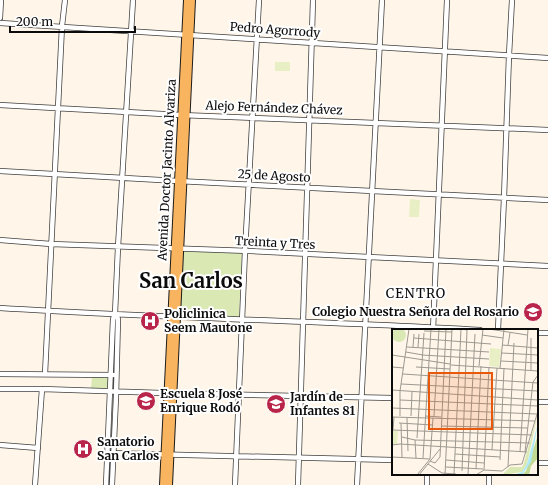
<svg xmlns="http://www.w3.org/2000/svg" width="548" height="485" viewBox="0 0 548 485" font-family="Merriweather,serif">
	<rect width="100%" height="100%" fill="#fff6e9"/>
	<path fill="#dae8b4" d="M 183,250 L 242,252 L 239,318 L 180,315 Z
		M 92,377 L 108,377 L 108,387 L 105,389 L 91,389 Z"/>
	<path fill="#e9efc5" d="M 275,62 L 290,62 L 290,71 L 275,71 Z
		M 410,199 L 420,200 L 419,217 L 409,217 Z"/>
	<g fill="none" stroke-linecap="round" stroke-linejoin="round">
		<g stroke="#3e3e3e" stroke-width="6">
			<path id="minor" d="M 0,18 L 1,0
				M 0,23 L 548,58
				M 0,105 L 181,115 L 548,130
				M 0,171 L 178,181 L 548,200
				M 0,240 L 51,244 L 250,251 L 548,266
				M 0,308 C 160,318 320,321 480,330
				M 433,330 L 447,0
				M 498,330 L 504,198 L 509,55 L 512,0
				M 537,333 L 548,333
				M 0,374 L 113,375
				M 45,374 L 62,26 L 65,0
				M 0,389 L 42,389 L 162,393 L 393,398
				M 537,402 L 548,402
				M 0,445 L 38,448
				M 107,453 L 393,460
				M 537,463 L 548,463
				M 35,485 L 42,389
				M 106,485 L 113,319 L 115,314 L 118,247 L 133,0
				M 112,485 L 116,397 L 118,319 L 115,314
				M 235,485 L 245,251 L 259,0
				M 298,485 L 313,0
				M 357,485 L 382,0
				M 427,485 L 427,474
				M 489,485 L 489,474"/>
		</g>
		<g stroke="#1c1c1c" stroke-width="8">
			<path id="major" d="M 163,485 L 187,0
				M 169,485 L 192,0"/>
		</g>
		<use href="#minor" stroke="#fff" stroke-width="4.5"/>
		<use href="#major" stroke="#f8b45f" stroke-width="6"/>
	</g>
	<defs>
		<g id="school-disc" transform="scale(1)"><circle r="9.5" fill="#b9244a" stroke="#fff"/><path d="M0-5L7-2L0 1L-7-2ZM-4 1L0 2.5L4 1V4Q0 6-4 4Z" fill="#fff"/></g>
		<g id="hospital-disc" transform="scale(1)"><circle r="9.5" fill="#b9244a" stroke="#fff"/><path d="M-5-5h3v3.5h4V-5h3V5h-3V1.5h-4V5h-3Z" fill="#fff"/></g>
	</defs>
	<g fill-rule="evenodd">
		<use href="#school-disc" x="533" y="312"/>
		<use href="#hospital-disc" x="150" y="321"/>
		<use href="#school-disc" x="146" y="401"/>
		<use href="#school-disc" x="276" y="404"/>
		<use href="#hospital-disc" x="83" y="449"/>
	</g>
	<g text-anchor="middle" stroke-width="4" stroke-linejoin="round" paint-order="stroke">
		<g font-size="12" fill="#0b0b0b" stroke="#fff">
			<text transform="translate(275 30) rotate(4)" y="4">Pedro Agorrody</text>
			<text transform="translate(274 108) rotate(2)" y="4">Alejo Fernández Chávez</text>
			<text transform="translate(167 170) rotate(-87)" y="4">Avenida Doctor Jacinto Alvariza</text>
			<text transform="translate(274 176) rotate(3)" y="4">25 de Agosto</text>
			<text transform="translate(275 243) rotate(3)" y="4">Treinta y Tres</text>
		</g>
		<g font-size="12" font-weight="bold" fill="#0b0b0b" stroke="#fff" text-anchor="start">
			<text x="519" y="316" text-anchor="end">Colegio Nuestra Señora del Rosario</text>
			<text x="164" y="318">Policlinica<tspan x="164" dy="14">Seem Mautone</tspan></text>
			<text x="160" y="398">Escuela 8 José<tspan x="160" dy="14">Enrique Rodó</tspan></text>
			<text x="290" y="401">Jardín de<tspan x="290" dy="14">Infantes 81</tspan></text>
			<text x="97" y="446">Sanatorio<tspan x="97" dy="14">San Carlos</tspan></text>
		</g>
		<g font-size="13" letter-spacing="1" fill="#0b0b0b" stroke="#fff">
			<text x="416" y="298">CENTRO</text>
		</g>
		<g font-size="20" font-weight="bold" fill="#0b0b0b" stroke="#fff">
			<text x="191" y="288">San Carlos</text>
		</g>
	</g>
	<g transform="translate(392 329)">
		<rect width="146" height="146" fill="#fff6e9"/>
		<path d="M0 6a7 7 0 1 1 14 0a7 7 0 1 1-14 0ZM 146,84 L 135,135 L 130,143 L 110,146 L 118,138 L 130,138 L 132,134 Z" fill="#dae8b4"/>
		<path d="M 146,106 L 146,129 L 139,137 L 137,146 L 130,146 L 134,142 Z" fill="#c1d993"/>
		<path d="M 98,19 L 109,20 L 107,38 L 97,37 ZM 0,102 L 6,102 L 5,115 L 1,115 Z" fill="#e9efc5"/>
		<path d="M 146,94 L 139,133 L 130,146 L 121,146 L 130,143 L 135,135 Z" fill="#aee9f6"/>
		<path fill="none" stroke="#9d9890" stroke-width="1" d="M 97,0 L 135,6M 32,2 L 60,3M 90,6 L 111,9M 22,9 L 99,15M 139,9 L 139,41M 110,16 L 146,19M 116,16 L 118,4M 15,18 L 97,23M 21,18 L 22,5M 26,18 L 27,5M 14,23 L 31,26M 110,24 L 146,26M 0,26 L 58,35M 30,26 L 97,30M 109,32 L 146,34M 59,36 L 146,42M 87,37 L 91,0M 0,38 L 12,39M 24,38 L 58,40M 108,39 L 112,0M 11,45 L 146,54M 9,55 L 146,62M 0,61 L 146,71M 8,71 L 146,77M 0,79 L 145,85M 8,87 L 8,62 L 17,0M 19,87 L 20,63M 33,87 L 49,88M 42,87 L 47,0M 0,88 L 143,92M 15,89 L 16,122M 7,94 L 41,96M 9,94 L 10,128M 49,97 L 136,99M 0,101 L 140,106M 1,101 L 2,88M 10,108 L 23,111 L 138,114M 25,109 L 32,4M 23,111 L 24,129M 0,116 L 8,115 L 135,123M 100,121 L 105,39M 128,123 L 136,0M 133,123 L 141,53 L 146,46M 63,125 L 108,128M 0,128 L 38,130M 31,129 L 39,0M 38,130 L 41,89M 54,131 L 92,134M 108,131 L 112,39M 38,132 L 43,134 L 48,128 L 54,0M 36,135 L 50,144 L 64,145M 54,138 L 91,140M 116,138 L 122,14M 84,140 L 89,37M 92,141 L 97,38M 70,142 L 75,1 L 70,0M 62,145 L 69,0M 25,146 L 38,130M 27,146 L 48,120M 53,146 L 60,0M 76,146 L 83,5M 84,146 L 92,141 L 110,142 L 118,136 L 130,135 L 146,82"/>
		<path fill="#e8590c" fill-opacity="0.15" stroke="#e8590c" stroke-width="2" d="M 37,44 L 100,44 L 100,100 L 37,100 Z"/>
		<rect width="146" height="146" fill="none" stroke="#0b0b0b" stroke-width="2"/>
	</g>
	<path d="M10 26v6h125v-6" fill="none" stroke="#0b0b0b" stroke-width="2"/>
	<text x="16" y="26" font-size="12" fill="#0b0b0b" stroke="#ffffff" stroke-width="3" paint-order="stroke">200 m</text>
</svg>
